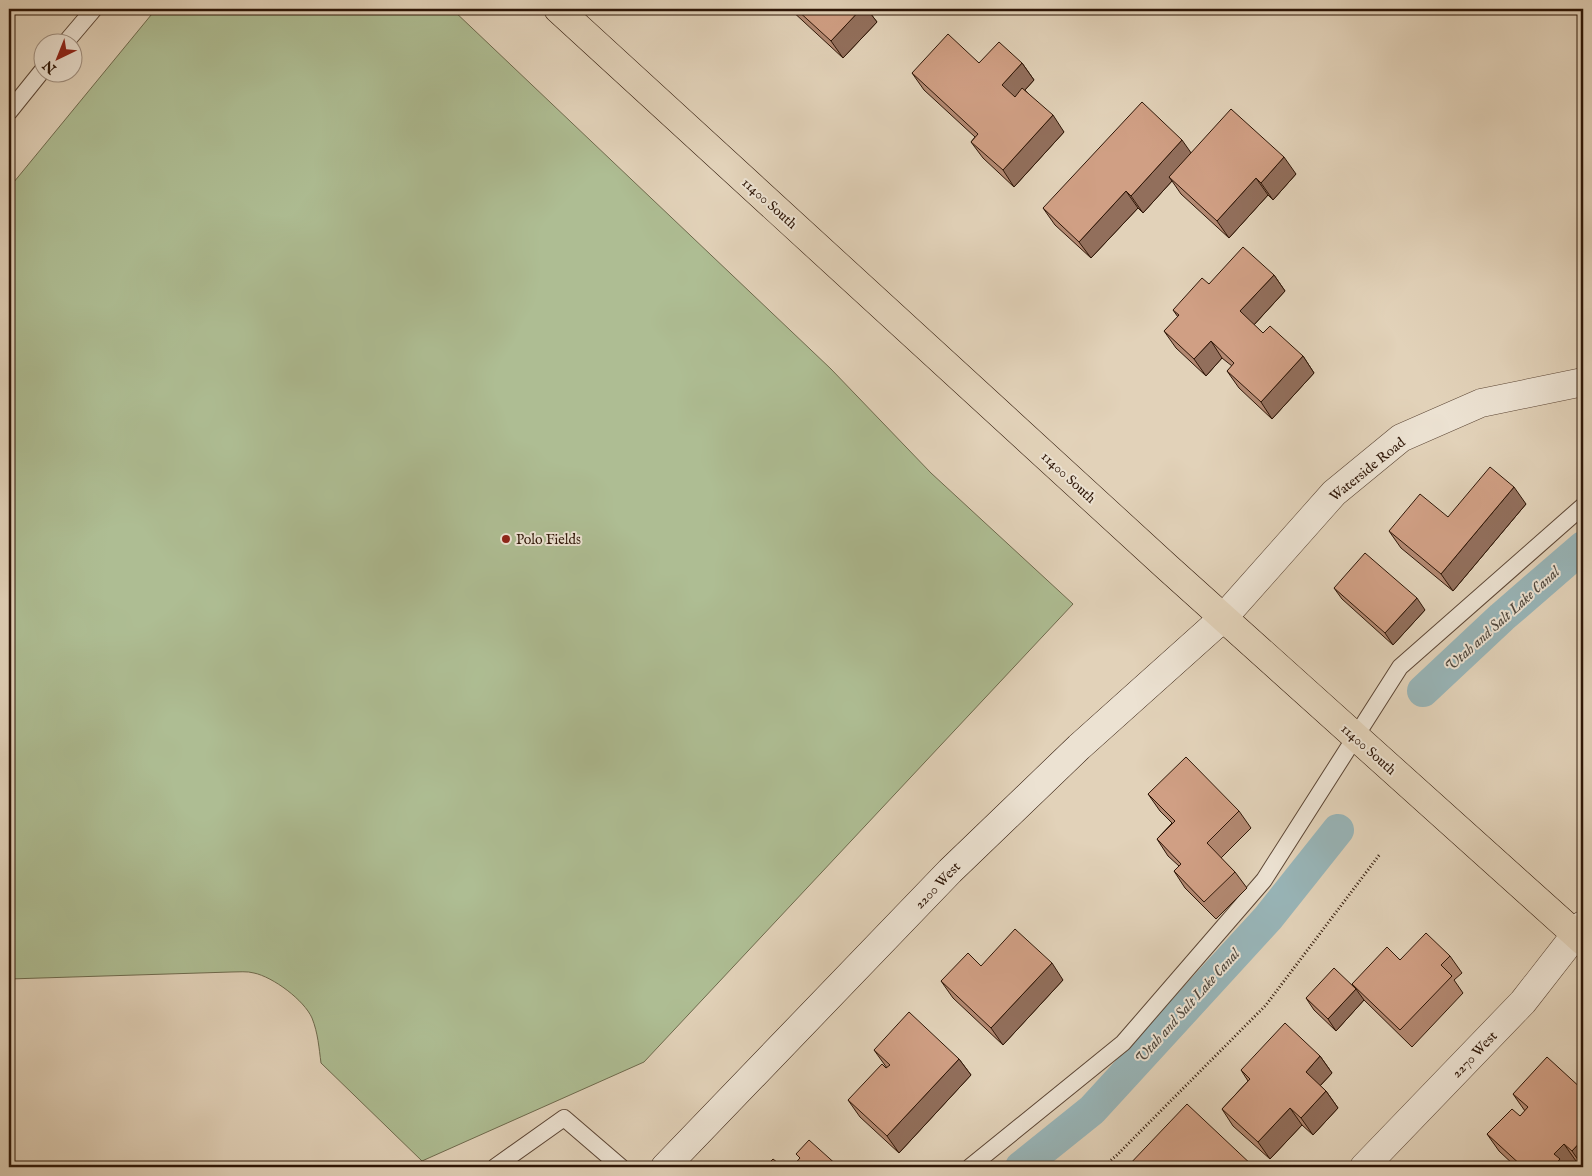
<svg xmlns="http://www.w3.org/2000/svg" width="1592" height="1176" viewBox="0 0 1592 1176" font-family="'IM FELL English',serif">
	<rect width="100%" height="100%" fill="#e2d2b9"/>
	<filter id="stains"><feTurbulence type="fractalNoise" baseFrequency=".004" numOctaves="4"/><feColorMatrix values="0 0 0 0 .2 0 0 0 0 .09 0 0 0 0 .02 0 0 0 .5 -.17"/></filter>
	<radialGradient id="worn" r=".72"><stop offset=".6" stop-color="#630" stop-opacity="0"/><stop offset="1" stop-color="#630" stop-opacity=".3"/></radialGradient>
	<path fill="#aebd93" stroke="#6e6a4d" d="M 156,9 L 452,9 L 831,369 L 931,473 L 1073,604 L 644,1062 L 422,1161 L 321,1063 C 319,1048 318,1033 312,1018 C 304,1000 273,977 254,973 C 247,971 239,972 231,972 L 9,979 L 9,188 Z"/>
	<g fill="none" stroke-linecap="round" stroke-linejoin="round">
		<path stroke="#98b5b8" stroke-width="32" d="M 1423,691 L 1502,617 L 1583,547
			M 1021,1167 L 1092,1110 L 1268,918 L 1338,830"/>
		<g stroke="#5b4534" stroke-width="18">
			<path id="lane" d="M 66,42 L 94,9
				M 9,112 L 42,71
				M 495,1167 L 564,1118 L 621,1167
				M 970,1167 L 1123,1043 L 1264,880 L 1400,667 L 1583,506"/>
		</g>
		<g stroke="#5b4534" stroke-width="29">
			<path id="street" d="M 1223,618 L 1334,493 L 1401,438 L 1481,403 L 1583,382
				M 1364,1167 L 1523,1002 L 1583,925"/>
		</g>
		<g stroke="#2e1607" stroke-width="29">
			<path id="secondary" d="M 665,1167 L 950,871 L 1079,747 L 1223,618"/>
		</g>
		<g stroke="#2e1607" stroke-width="29">
			<path id="primary" d="M 558,9 L 1168,568 L 1583,941"/>
		</g>
		<path stroke="#2e1607" stroke-width="3" stroke-dasharray="1 2.5" stroke-linecap="butt" d="M 1103,1167 L 1117,1155 L 1266,1005 L 1380,854"/>
		<use href="#lane" stroke="#ece2d2" stroke-width="16"/>
		<use href="#street" stroke="#ece2d2" stroke-width="28"/>
		<use href="#secondary" stroke="#ece2d2" stroke-width="28"/>
		<use href="#primary" stroke="#e2d2b9" stroke-width="28"/>
	</g>
	<path fill="#b38972" stroke="#2e1607" d="M 790,9 L 867,9 L 877,22 L 843,58 Z
		M 1022,63 L 1034,80 L 1025,90 L 1064,132 L 1014,187 L 983,158 L 971,142 L 975,137 L 924,90 L 912,73 Z
		M 1192,153 L 1296,174 L 1273,200 L 1268,195 L 1229,238 L 1181,194 L 1172,181 L 1143,213 L 1138,208 L 1091,258 L 1055,225 L 1043,208 Z
		M 1274,275 L 1285,291 L 1254,325 L 1263,333 L 1303,356 L 1314,373 L 1272,419 L 1239,388 L 1227,371 L 1232,366 L 1222,358 L 1206,376 L 1176,348 L 1164,331 L 1178,317 L 1173,310 L 1209,284 Z
		M 1526,504 L 1453,591 L 1401,548 L 1389,531 L 1448,517 Z
		M 1334,588 L 1425,610 L 1393,645 L 1342,599 Z
		M 1148,794 L 1239,811 L 1251,828 L 1221,858 L 1235,872 L 1247,888 L 1216,919 L 1185,888 L 1174,871 L 1179,866 L 1168,856 L 1157,839 L 1172,823 L 1160,811 Z
		M 1450,956 L 1462,973 L 1454,980 L 1463,993 L 1412,1047 L 1364,1000 L 1336,1031 L 1314,1010 L 1306,998 L 1356,989 L 1352,984 Z
		M 981,966 L 1063,980 L 1003,1045 L 953,998 L 941,981 Z
		M 874,1050 L 959,1059 L 971,1075 L 899,1153 L 860,1117 L 848,1100 L 887,1068 Z
		M 1320,1056 L 1332,1073 L 1320,1086 L 1326,1091 L 1338,1108 L 1313,1135 L 1302,1125 L 1270,1159 L 1233,1126 L 1222,1109 L 1248,1081 L 1241,1070 Z
		M 1583,1090 L 1583,1167 L 1576,1161 L 1570,1167 L 1516,1167 L 1499,1151 L 1487,1134 L 1520,1116 L 1525,1111 L 1513,1094 Z"/>
	<path fill="#926f5c" stroke="#2e1607" d="M 861,9 L 867,9 L 877,22 L 843,58 L 831,41 Z
		M 1022,63 L 1034,80 L 1014,102 L 1002,85 Z
		M 1053,115 L 1064,132 L 1014,187 L 1003,170 Z
		M 1182,140 L 1194,157 L 1169,177 L 1172,181 L 1143,213 L 1131,196 Z
		M 1284,157 L 1296,174 L 1273,200 L 1261,183 Z
		M 1256,178 L 1268,195 L 1229,238 L 1217,221 Z
		M 1126,191 L 1138,208 L 1091,258 L 1079,242 Z
		M 1274,275 L 1285,291 L 1251,328 L 1240,311 Z
		M 1211,341 L 1222,358 L 1206,376 L 1194,359 Z
		M 1303,356 L 1314,373 L 1272,419 L 1261,402 Z
		M 1514,487 L 1526,504 L 1453,591 L 1441,574 Z
		M 1417,598 L 1425,610 L 1393,645 L 1385,633 Z
		M 1052,963 L 1063,980 L 1003,1045 L 991,1028 Z
		M 1356,989 L 1364,1000 L 1336,1031 L 1328,1019 Z
		M 1320,1056 L 1332,1073 L 1317,1089 L 1306,1072 Z
		M 959,1059 L 971,1075 L 899,1153 L 887,1136 Z
		M 1326,1091 L 1338,1108 L 1313,1135 L 1301,1118 Z
		M 1290,1108 L 1302,1125 L 1270,1159 L 1258,1142 Z
		M 1583,1139 L 1583,1167 L 1572,1151 Z
		M 1564,1144 L 1576,1161 L 1570,1167 L 1553,1167 L 1554,1154 Z"/>
	<path fill="#d09f84" stroke="#2e1607" d="M 796,9 L 861,9 L 831,41 Z
		M 948,34 L 979,63 L 999,42 L 1022,63 L 1002,85 L 1015,97 L 1022,88 L 1053,115 L 1003,170 L 971,142 L 978,134 L 912,73 Z
		M 1142,102 L 1182,140 L 1131,196 L 1126,191 L 1079,242 L 1043,208 Z
		M 1231,109 L 1284,157 L 1261,183 L 1256,178 L 1217,221 L 1169,177 Z
		M 1243,247 L 1274,275 L 1240,311 L 1263,333 L 1270,326 L 1303,356 L 1261,402 L 1227,371 L 1234,363 L 1211,341 L 1194,359 L 1164,331 L 1179,315 L 1173,310 L 1202,278 L 1209,284 Z
		M 1490,467 L 1514,487 L 1441,574 L 1389,531 L 1420,494 L 1448,517 Z
		M 1365,553 L 1417,598 L 1385,633 L 1334,588 Z
		M 1186,757 L 1239,811 L 1207,843 L 1235,872 L 1204,902 L 1174,871 L 1181,864 L 1157,839 L 1175,821 L 1148,794 Z
		M 1015,929 L 1052,963 L 991,1028 L 941,981 L 968,953 L 981,966 Z
		M 1426,933 L 1450,956 L 1441,965 L 1452,976 L 1400,1030 L 1352,984 L 1387,947 L 1400,960 Z
		M 1334,968 L 1356,989 L 1328,1019 L 1306,998 Z
		M 909,1012 L 959,1059 L 887,1136 L 848,1100 L 882,1064 L 886,1068 L 890,1065 L 874,1050 Z
		M 1285,1023 L 1320,1056 L 1306,1072 L 1326,1091 L 1301,1118 L 1290,1108 L 1258,1142 L 1222,1109 L 1250,1079 L 1241,1070 Z
		M 1547,1057 L 1583,1090 L 1583,1139 L 1572,1151 L 1564,1144 L 1554,1154 L 1560,1159 L 1553,1167 L 1523,1167 L 1487,1134 L 1512,1109 L 1520,1116 L 1528,1107 L 1513,1094 Z
		M 1187,1104 L 1254,1167 L 1127,1167 Z
		M 809,1140 L 839,1167 L 792,1167 L 800,1158 L 796,1154 Z
		M 773,1159 L 783,1167 L 765,1167 Z"/>
	<circle fill="#8f2418" stroke="#ece2d2" stroke-width="2" cx="506" cy="539" r="5"/>
	<g text-anchor="middle" stroke-width="4" stroke-linejoin="round" paint-order="stroke">
		<g font-size="14" fill="#2e1607" stroke="#ece2d2">
			<text transform="translate(770 203) rotate(42)" y="5">11400 South</text>
			<text transform="translate(1367 469) rotate(-39)" y="5">Waterside Road</text>
			<text transform="translate(1069 477) rotate(43)" y="5">11400 South</text>
			<text transform="translate(1369 749) rotate(42)" y="5">11400 South</text>
			<text transform="translate(937 885) rotate(-46)" y="5">2200 West</text>
			<text transform="translate(1474 1054) rotate(-46)" y="5">2270 West</text>
		</g>
		<g font-size="14" fill="#2e1607" stroke="#ece2d2" text-anchor="start">
			<text x="516" y="544">Polo Fields</text>
		</g>
		<g font-size="15" font-style="italic" fill="#4e463c" stroke="#ece2d2">
			<text transform="translate(1502 619) rotate(-42)" y="5">Utah and Salt Lake Canal</text>
			<text transform="translate(1187 1006) rotate(-48)" y="5">Utah and Salt Lake Canal</text>
		</g>
	</g>
	<rect width="1592" height="1176" fill="none" stroke="#e2d2b9" stroke-width="30"/>
	<rect x="10" y="10" width="1572" height="1156" fill="none" stroke="#2e1607" stroke-width="2.5"/>
	<rect x="15" y="15" width="1562" height="1146" fill="none" stroke="#2e1607"/>
	<g transform="translate(58 58) rotate(223)"><circle r="24" fill="#ece2d2" stroke="#a09081"/>
	<path d="M0-4L9 19L0 12L-9 19Z" fill="#8f2418"/>
	<text y="-8" font-size="14" font-weight="bold" text-anchor="middle" fill="#2e1607">N</text>
	</g>
	<rect width="100%" height="100%" filter="url(#stains)"/>
	<rect width="100%" height="100%" fill="url(#worn)"/>
</svg>
